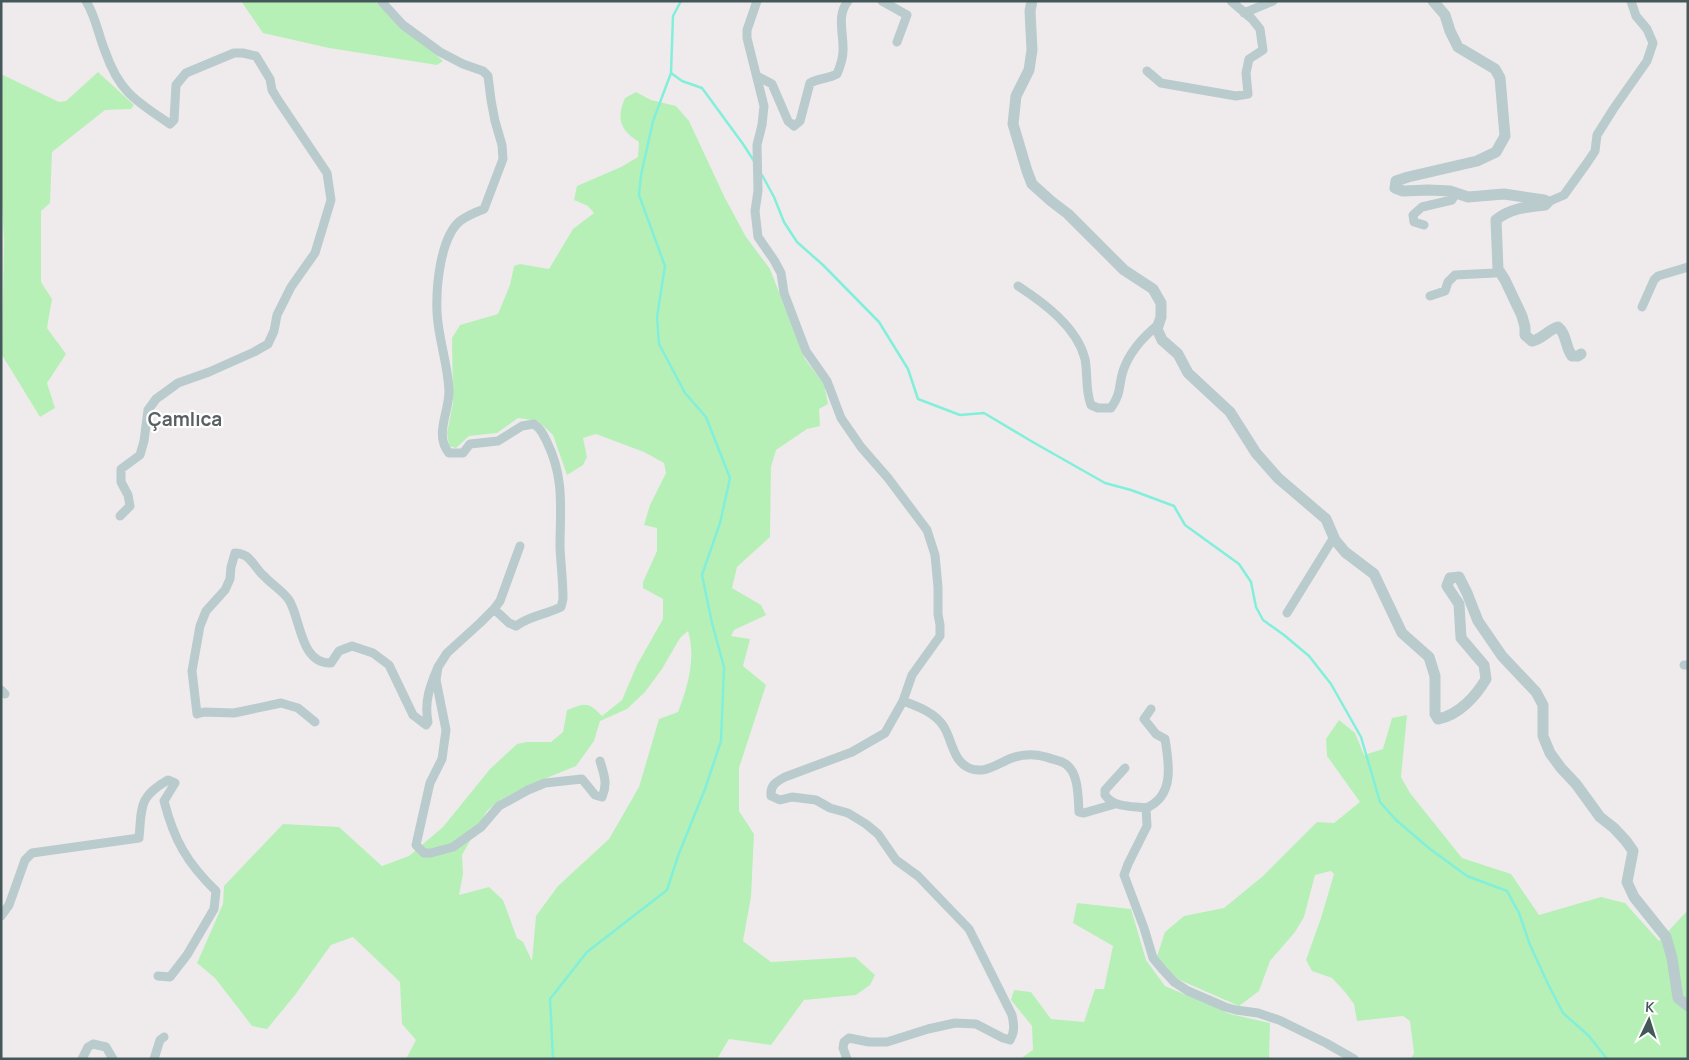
<svg xmlns="http://www.w3.org/2000/svg" width="1689" height="1060" viewBox="0 0 1689 1060" font-family="Manrope,sans-serif">
	<rect width="100%" height="100%" fill="#efebed"/>
	<path fill="#b7f0b7" fill-rule="evenodd" d="M 241,1 L 374,1 L 443,61 L 437,65 L 329,48 L 263,33 Z
		M 98,72 L 134,105 L 131,109 L 105,110 L 52,152 L 50,203 L 41,211 L 41,282 L 52,299 L 47,328 L 66,354 L 47,383 L 55,408 L 40,417 L 2,355 L 4,241 L 1,182 L 1,74 L 59,102 L 66,101 Z
		M 636,92 L 651,100 L 676,106 L 689,121 L 725,198 L 746,237 L 770,269 L 805,359 L 824,384 L 828,404 L 819,409 L 820,426 L 807,429 L 776,450 L 771,467 L 770,537 L 737,567 L 732,588 L 761,605 L 766,615 L 734,630 L 731,636 L 750,639 L 743,666 L 766,685 L 739,768 L 739,811 L 754,834 L 751,897 L 743,941 L 771,962 L 855,957 L 875,975 L 870,985 L 856,995 L 804,1000 L 771,1045 L 729,1039 L 717,1059 L 406,1059 L 416,1040 L 402,1024 L 400,982 L 353,937 L 331,945 L 295,995 L 267,1029 L 252,1026 L 215,978 L 197,963 L 223,904 L 224,886 L 283,824 L 339,827 L 382,866 L 409,856 L 443,827 L 490,769 L 517,744 L 527,742 L 551,742 L 563,732 L 567,710 C 585,703 588,701 602,716 L 622,700 L 637,665 L 663,619 L 663,599 L 643,588 L 643,582 L 657,551 L 657,528 L 644,525 L 650,505 L 666,473 L 664,463 L 644,452 L 596,434 L 583,438 L 587,457 L 583,465 L 567,475 L 553,435 L 538,421 L 518,418 L 497,433 L 469,436 L 456,448 L 449,446 L 447,433 L 453,403 L 452,338 L 460,325 L 498,314 L 510,285 L 514,266 L 520,264 L 549,269 L 573,229 L 594,213 L 588,206 L 574,200 L 577,186 L 621,167 L 638,157 L 639,142 C 620,130 616,119 625,98 ZM 688,631 C 696,658 688,686 678,712 L 659,719 L 639,787 L 609,839 L 558,886 L 536,916 L 532,961 L 523,942 L 517,938 L 503,900 L 489,887 L 459,895 L 463,874 L 462,855 L 487,811 L 500,800 L 527,786 L 576,766 L 594,741 L 600,721 L 627,709 L 645,692 L 662,669 L 680,638 Z
		M 1407,715 L 1401,777 L 1410,793 L 1462,858 L 1511,874 L 1539,915 L 1601,897 L 1625,903 L 1659,941 L 1688,910 L 1688,1059 L 1411,1059 L 1414,1053 L 1410,1021 L 1403,1016 L 1357,1021 L 1354,1004 L 1345,992 L 1332,978 L 1312,971 L 1306,960 L 1321,918 L 1334,874 L 1331,871 L 1315,875 L 1304,917 L 1295,932 L 1270,961 L 1259,991 L 1239,1006 L 1175,978 L 1157,956 L 1165,932 L 1184,916 L 1224,908 L 1263,876 L 1317,822 L 1334,823 L 1360,802 L 1327,756 L 1326,739 L 1339,720 L 1355,733 L 1364,755 L 1383,749 L 1392,718 Z
		M 1077,903 L 1131,909 L 1146,960 L 1165,986 L 1230,1014 L 1270,1023 L 1269,1059 L 1020,1059 L 1033,1050 L 1032,1026 L 1011,1000 L 1014,990 L 1031,992 L 1051,1019 L 1084,1022 L 1095,989 L 1104,989 L 1113,946 L 1073,923 Z"/>
	<g fill="none" stroke-linecap="round" stroke-linejoin="round">
		<path stroke="#82efdb" stroke-width="2.5" d="M 681,1 L 673,16 L 671,73 L 682,81 L 702,88 L 743,144 L 754,161
			M 762,175 L 774,197 L 784,222 L 797,242 L 823,265 L 879,322 L 908,369 L 918,399 L 960,415 L 984,413 L 1031,441 L 1105,483 L 1131,490 L 1174,506 L 1185,525 L 1239,564 L 1251,582 L 1256,607 L 1263,620 L 1284,635 L 1309,656 L 1331,684 L 1361,737 L 1380,802 L 1396,820 L 1430,849 L 1467,876 L 1507,891 L 1519,913 L 1530,945 L 1548,984 L 1563,1013 L 1589,1036 L 1607,1059
			M 553,1059 L 550,999 L 587,952 L 667,890 L 678,856 L 705,789 L 721,741 L 724,667 L 712,623 L 702,575 L 720,523 L 730,478 L 706,417 L 685,393 L 659,344 L 657,317 L 665,266 L 639,195 L 641,175 L 653,121 L 671,73"/>
		<path stroke="#b9cbcc" stroke-width="9" d="M 86,1 C 96,17 98,34 105,51 C 119,92 136,101 170,124 L 174,120 L 176,85 L 186,73 L 234,53 L 243,53 L 256,56 L 270,79 L 272,90 L 278,100 L 327,173 L 331,200 L 315,253 L 291,287 L 277,315 L 274,331 L 268,344 L 254,352 L 209,372 L 178,383 L 156,399 L 148,410 L 144,441 L 140,455 L 121,469 L 121,482 L 128,495 L 130,506 L 120,516
			M 381,1 L 403,25 L 440,52 L 463,64 L 483,71 L 488,76 L 491,100 L 495,121 L 502,145 L 503,159 L 484,209 C 476,212 467,216 460,221 C 440,238 436,287 437,312 C 438,338 448,364 449,391 C 449,413 434,435 449,453 L 463,453 L 470,444 L 498,441 L 522,426 L 534,424 C 541,429 543,434 547,442 C 565,479 560,509 560,548 C 561,565 563,582 563,599 L 561,607 C 545,615 531,615 516,626 L 509,623 L 494,609
			M 757,1 L 747,30 L 747,38 L 764,106 L 762,125 L 757,145 L 758,191 L 755,211 L 758,237 L 774,260 L 781,273 L 784,293 L 806,351 L 827,381 L 841,418 L 861,447 L 888,478 L 927,530 L 935,555 L 938,587 L 938,614 L 940,625 L 940,636 L 912,675 L 903,701 L 885,733 L 852,752 L 785,777 C 776,782 770,785 771,796 L 780,800 L 792,797 L 816,800 L 830,808 L 848,813 L 866,824 L 878,834 L 896,860 L 918,876 L 969,929 L 1012,1015 C 1014,1024 1015,1032 1010,1040 L 1003,1038 L 976,1024 L 955,1023 L 928,1029 L 887,1042 L 869,1042 L 849,1038 L 844,1042 L 843,1048 L 847,1059
			M 882,1 L 907,15 L 897,42
			M 1244,13 L 1273,1
			M 1147,71 L 1161,83 L 1236,96 L 1248,94 L 1246,73 L 1249,59 L 1263,50 L 1260,29 L 1252,19 L 1231,1
			M 757,76 L 772,84 L 788,121 L 794,126 L 800,121 L 810,83 C 819,78 828,79 837,74 C 840,67 843,59 843,51 C 844,34 836,16 848,1
			M 1548,202 L 1564,195 L 1587,163 L 1595,151 L 1597,135 L 1614,108 L 1647,61 L 1653,43 L 1647,29 L 1636,16 L 1631,1
			M 1424,225 L 1414,222 L 1413,215 L 1422,207 L 1452,200 L 1455,194
			M 1018,286 C 1044,303 1077,327 1085,359 C 1088,374 1085,390 1091,405 L 1098,408 L 1111,408 C 1122,392 1118,387 1123,371 C 1129,353 1144,336 1159,324
			M 1430,296 L 1445,291 L 1448,282 L 1455,275 L 1495,273 L 1498,269
			M 1642,307 L 1654,280 L 1658,276 L 1688,267
			M 520,546 L 500,601 L 494,609 L 480,623 L 447,653 L 438,667 L 436,680 L 446,730 L 442,759 L 430,783 L 416,845 L 424,853 L 431,853 L 453,847 L 481,827 L 499,806 L 528,790 L 545,783 L 582,779 L 595,795 L 602,797 C 608,784 604,774 600,761
			M 1287,613 L 1334,537
			M 1684,665 L 1688,665
			M 1,690 L 5,694
			M 903,701 C 917,706 936,713 944,727 C 952,740 953,761 969,768 C 985,775 998,763 1012,758 C 1023,754 1035,754 1046,757 C 1051,759 1059,760 1064,763 C 1079,771 1078,797 1079,812 L 1084,813 L 1115,804
			M 1151,709 L 1144,719 L 1156,734 L 1165,739 C 1169,763 1175,796 1146,808 L 1147,826 L 1128,864 L 1124,875 L 1144,928 L 1153,958 L 1163,970 L 1174,982 L 1188,991 L 1225,1007 L 1236,1010 L 1258,1013 L 1279,1020 L 1326,1043 L 1354,1059
			M 315,722 L 298,708 L 281,703 L 234,713 L 204,712 L 197,714 L 192,671 L 200,626 L 206,611 L 225,590 L 230,579 L 231,567 L 235,553 C 239,553 242,554 246,556 C 253,561 257,570 264,576 C 271,584 283,591 289,600 C 301,619 300,664 331,663 L 339,651 L 352,646 L 373,653 L 389,665 L 413,715 L 426,725 L 428,722 C 424,701 430,686 438,667
			M 1125,768 L 1105,790 L 1105,795 C 1114,808 1132,806 1146,808
			M 1,916 L 9,905 L 25,860 L 32,853 L 139,838 C 142,807 138,797 168,780 L 175,783 L 164,801 C 174,840 187,863 216,891 L 214,909 L 187,955 L 170,977 L 158,976
			M 82,1059 L 88,1047 L 93,1044 L 106,1047 L 113,1059
			M 154,1059 L 160,1040 L 164,1037"/>
		<path stroke="#b9cbcc" stroke-width="11" d="M 1032,1 L 1030,11 L 1032,50 L 1029,70 L 1016,96 L 1013,124 L 1027,171 L 1032,184 L 1051,201 L 1068,214 L 1124,270 L 1153,289 L 1161,303 L 1161,317 L 1157,329 L 1162,340 L 1178,354 L 1188,373 L 1230,412 L 1256,453 L 1278,478 L 1326,519 L 1335,540 L 1345,552 L 1374,574 L 1402,633 L 1429,657 L 1435,676 L 1435,714 L 1438,719 C 1459,715 1476,696 1486,679 L 1484,665 L 1461,638 L 1459,604 L 1447,586 L 1450,578 L 1459,577 L 1467,593 L 1478,621 L 1502,656 L 1536,692 L 1543,705 L 1543,736 L 1550,753 L 1561,768 L 1576,784 L 1600,817 L 1614,828 L 1626,841 L 1633,851 L 1627,882 L 1634,897 L 1666,937 L 1672,958 L 1678,998 L 1688,1006
			M 1433,1 L 1445,15 L 1450,31 L 1458,47 L 1495,69 L 1500,78 L 1505,136 L 1496,152 L 1477,161 L 1408,177 L 1396,181 L 1395,188 L 1403,191 L 1429,190 L 1450,191 L 1468,197 L 1504,194 L 1544,200 L 1548,202 L 1545,205 C 1527,207 1510,208 1496,220 L 1498,269 L 1505,280 L 1522,316 L 1525,327 L 1525,335 L 1532,341 C 1542,339 1548,330 1558,327 C 1567,334 1565,347 1572,356 L 1578,356 L 1581,354"/>
	</g>
	<g text-anchor="middle" stroke-width="4.5" stroke-linejoin="round" paint-order="stroke">
		<g font-size="19" font-weight="bold" fill="#586061" stroke="#fff">
			<text x="185" y="426">Çamlıca</text>
		</g>
	</g>
	<rect width="1689" height="1060" fill="none" stroke="#44585a" stroke-width="5"/>
	<g transform="translate(1649 1020) rotate(4)" stroke="#ffffff" stroke-width="4" paint-order="stroke">
	<path d="M0-4L9 19L0 12L-9 19Z" fill="#44585a"/>
	<text y="-8" font-size="14" font-weight="bold" text-anchor="middle" fill="#44585a">K</text>
	</g>
</svg>
